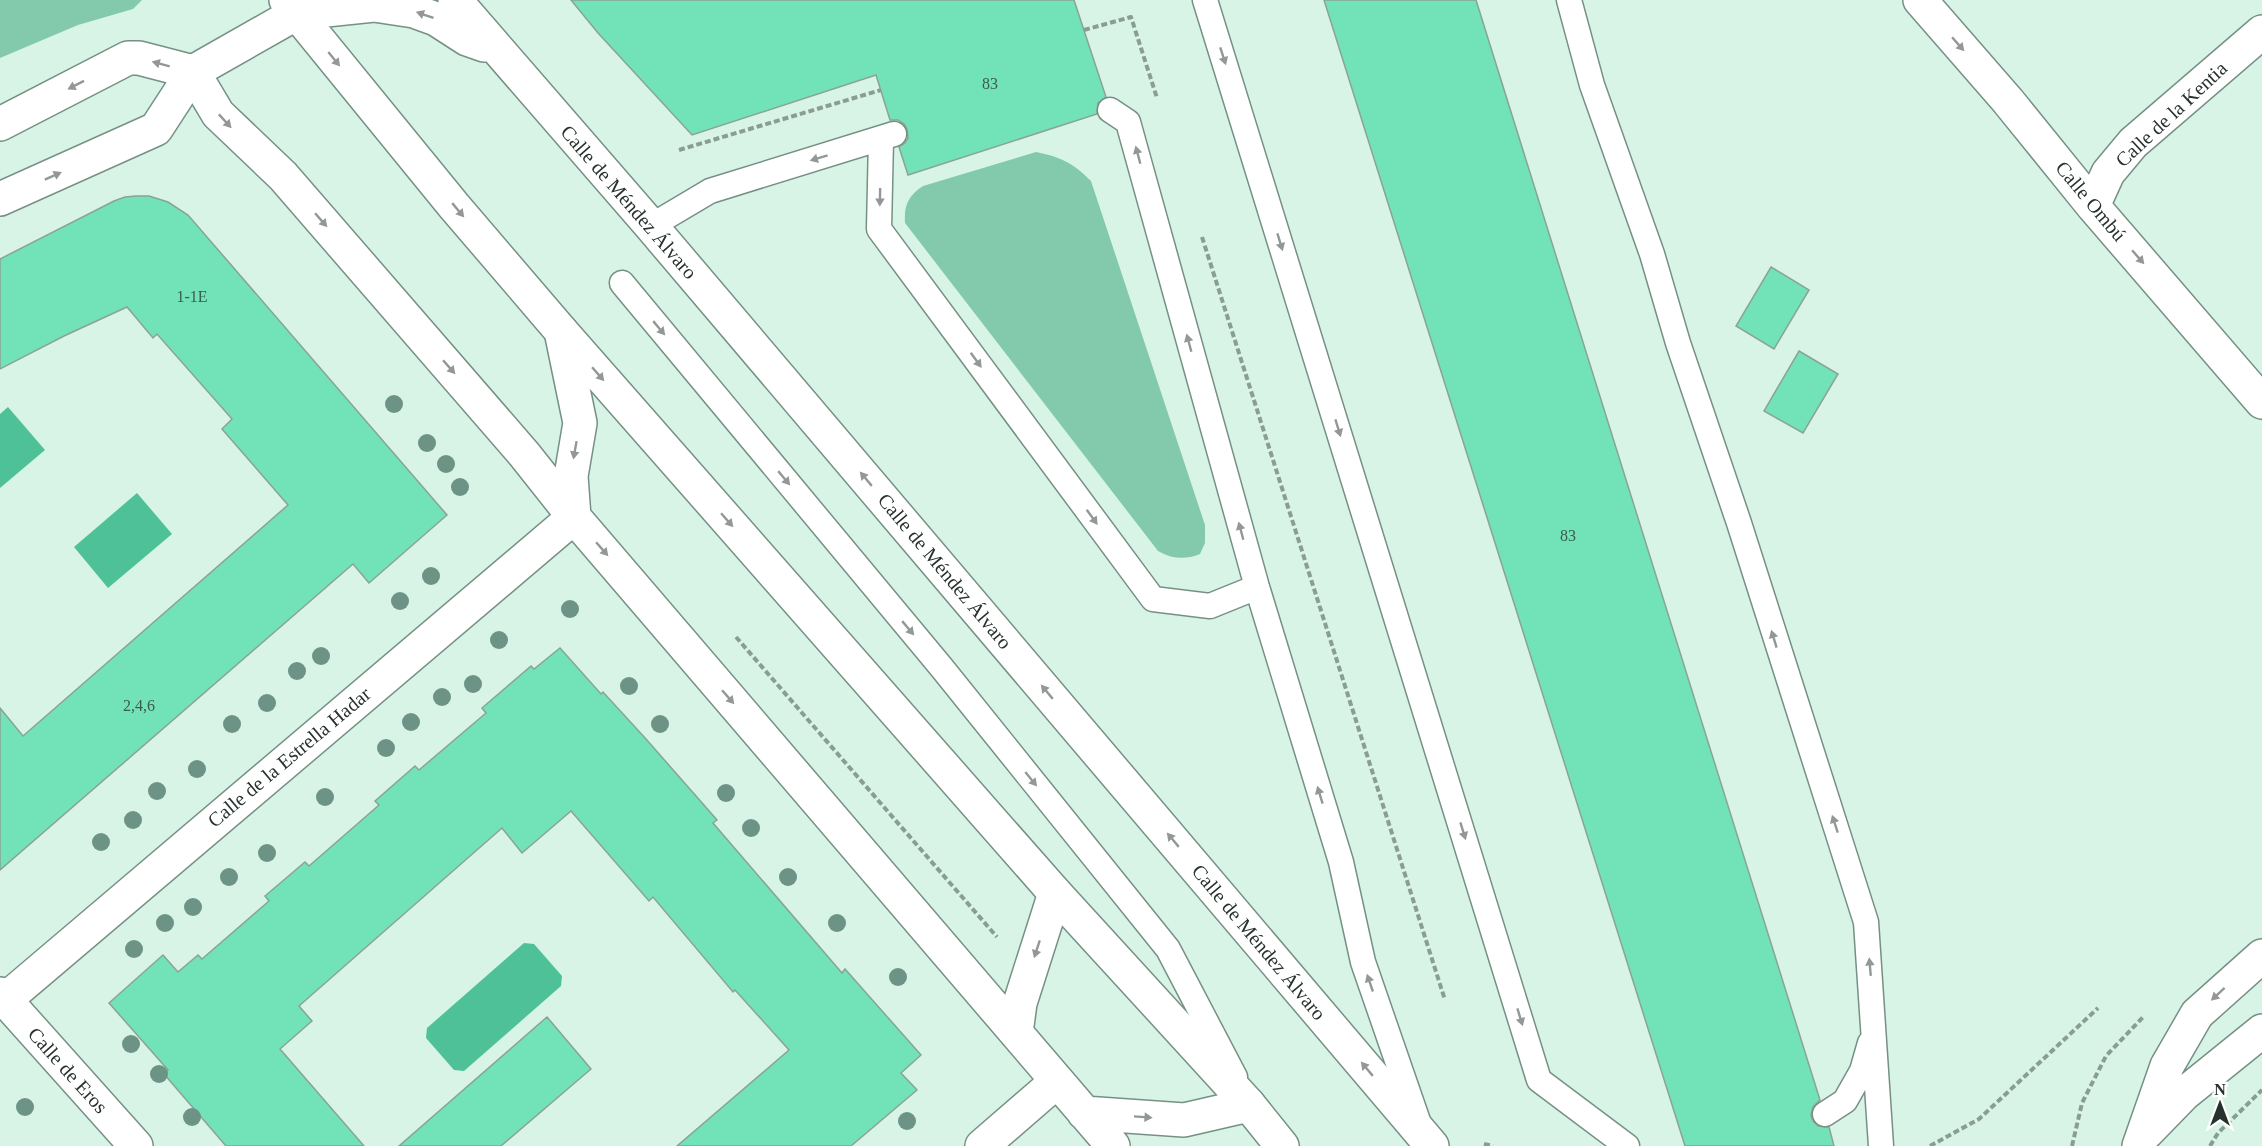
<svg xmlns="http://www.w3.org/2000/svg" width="2262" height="1146" viewBox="0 0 2262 1146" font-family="'Times New Roman',serif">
	<rect width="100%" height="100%" fill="#d8f4e7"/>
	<path fill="#83caad" d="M 0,0 L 142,0 L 133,9 L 78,25 L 0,58 Z
		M 1036,152 C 1061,157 1073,163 1091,181 L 1205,525 L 1205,543 L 1200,554 C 1185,560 1172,559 1158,551 L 905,223 C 904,205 908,196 923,186 Z"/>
	<path fill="#4fc199" d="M 8,407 L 45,450 L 0,488 L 0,414 Z
		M 137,493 L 172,534 L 108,588 L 74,547 Z
		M 524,943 L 534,944 L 562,976 L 561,986 L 464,1071 L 454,1070 L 426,1038 L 427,1028 Z"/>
	<path fill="#72e2b8" stroke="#8aa398" stroke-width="1.5" d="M 571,0 L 1074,0 L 1106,97 L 1098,103 L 1097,114 L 908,175 L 899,147 L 905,143 L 908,138 L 907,129 L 904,124 L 898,120 L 890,120 L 876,75 L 692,135 L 598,33 Z
		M 1324,0 L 1476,0 L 1820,1100 L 1813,1107 L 1811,1115 L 1813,1121 L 1818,1126 L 1829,1127 L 1834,1146 L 1685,1146 Z
		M 136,196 L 149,196 L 168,202 L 188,215 L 447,515 L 369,583 L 353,564 L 0,870 L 0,708 L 23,736 L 288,505 L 222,429 L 232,419 L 157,334 L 153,338 L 127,307 L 64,336 L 0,369 L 0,259 L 114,201 L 125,197 Z
		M 1771,267 L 1809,290 L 1774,349 L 1736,326 Z
		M 1799,351 L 1838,374 L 1803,433 L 1764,411 Z
		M 560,648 L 601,694 L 603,692 L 646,739 L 717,820 L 713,823 L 842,973 L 845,969 L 921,1055 L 901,1073 L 917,1090 L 851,1146 L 677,1146 L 789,1050 L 735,990 L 733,992 L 653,897 L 649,901 L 571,811 L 522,853 L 502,828 L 299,1006 L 312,1021 L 280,1049 L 364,1146 L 226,1146 L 164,1074 L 168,1070 L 109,1003 L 163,955 L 178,972 L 198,955 L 202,959 L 269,901 L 265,896 L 305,862 L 309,866 L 379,805 L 375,801 L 415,766 L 419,770 L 486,713 L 482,708 L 531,666 L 534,669 Z
		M 547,1017 L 591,1069 L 501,1146 L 399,1146 Z"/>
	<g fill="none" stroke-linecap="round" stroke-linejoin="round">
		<g stroke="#779085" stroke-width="27">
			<path id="service" d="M 1205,0 L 1539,1080 L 1627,1146
				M 1569,0 L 1592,85 L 1652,254 L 1678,343 L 1739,523 L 1866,922 L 1881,1146
				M 1110,110 L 1128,122 L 1257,587 L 1341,862 L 1363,962 L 1419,1124
				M 881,139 L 879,229 L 1153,599 L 1210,606 L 1257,587
				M 651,226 L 710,191 L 894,134
				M 622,283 L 942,668 L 1168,949 L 1235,1077
				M 1825,1114 L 1845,1101 L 1862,1071 L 1870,1043"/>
		</g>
		<g stroke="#779085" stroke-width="36">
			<path id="minor" d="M 1920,0 L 2008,101 L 2093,206 L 2262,402
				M 193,72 L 218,114 L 283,176 L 524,454 L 574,517 L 1113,1146
				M 2093,206 L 2108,173 L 2133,143 L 2262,32
				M 0,994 L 136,1146
				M 5,1000 L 574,517 L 571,476 L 580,423 L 561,331
				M 1016,1033 L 1020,1003 L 1055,893
				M 1084,1113 L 1184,1120 L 1249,1105
				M 2147,1132 L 2184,1094 L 2262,1031
				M 982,1146 L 1056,1082
				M 2139,1146 L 2167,1066 L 2197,1014 L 2262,956"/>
		</g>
		<g stroke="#779085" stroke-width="36">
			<path id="primary" d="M 286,0 L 454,206 L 561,331 L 1055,893 L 1249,1105 L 1282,1146
				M 455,0 L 651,226 L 1432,1146
				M 297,13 L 374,5 L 414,11 L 436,19 L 467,39 L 484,45
				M 0,124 L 128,58 L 139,58 L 193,72
				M 0,199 L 156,129 L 193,72 L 297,13 L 314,0"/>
		</g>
		<path stroke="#899d94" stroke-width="4" stroke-dasharray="6 3" stroke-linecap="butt" d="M 1084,30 L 1131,17 L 1157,98
			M 679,150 L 881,90
			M 1202,237 L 1445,1000
			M 736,637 L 997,937
			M 1484,1144 L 1493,1146
			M 1930,1146 L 1979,1119 L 2098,1008
			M 2072,1146 L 2082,1103 L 2106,1056 L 2144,1016
			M 2210,1146 L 2218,1133 L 2262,1090"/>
		<use href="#service" stroke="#fff" stroke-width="24"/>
		<use href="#minor" stroke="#fff" stroke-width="33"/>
		<use href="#primary" stroke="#fff" stroke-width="33"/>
	</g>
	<g fill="#6c9385">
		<circle cx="394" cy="404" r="9"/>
		<circle cx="427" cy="443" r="9"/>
		<circle cx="446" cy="464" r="9"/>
		<circle cx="460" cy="487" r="9"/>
		<circle cx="431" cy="576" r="9"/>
		<circle cx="400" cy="601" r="9"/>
		<circle cx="570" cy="609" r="9"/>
		<circle cx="499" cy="640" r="9"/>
		<circle cx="321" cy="656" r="9"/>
		<circle cx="297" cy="671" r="9"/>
		<circle cx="473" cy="684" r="9"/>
		<circle cx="629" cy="686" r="9"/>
		<circle cx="442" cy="697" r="9"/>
		<circle cx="267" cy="703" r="9"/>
		<circle cx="411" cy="722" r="9"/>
		<circle cx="232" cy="724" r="9"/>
		<circle cx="660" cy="724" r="9"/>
		<circle cx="386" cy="748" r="9"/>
		<circle cx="197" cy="769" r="9"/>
		<circle cx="157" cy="791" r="9"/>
		<circle cx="726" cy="793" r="9"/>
		<circle cx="325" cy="797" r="9"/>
		<circle cx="133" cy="820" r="9"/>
		<circle cx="751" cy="828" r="9"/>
		<circle cx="101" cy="842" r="9"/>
		<circle cx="267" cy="853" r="9"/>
		<circle cx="229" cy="877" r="9"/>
		<circle cx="788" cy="877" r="9"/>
		<circle cx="193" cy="907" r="9"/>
		<circle cx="165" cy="923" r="9"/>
		<circle cx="837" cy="923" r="9"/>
		<circle cx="134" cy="949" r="9"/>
		<circle cx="898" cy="977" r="9"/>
		<circle cx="131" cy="1044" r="9"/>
		<circle cx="159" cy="1074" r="9"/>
		<circle cx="25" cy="1107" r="9"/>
		<circle cx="192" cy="1117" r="9"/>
		<circle cx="907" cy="1121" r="9"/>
	</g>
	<defs><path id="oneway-solid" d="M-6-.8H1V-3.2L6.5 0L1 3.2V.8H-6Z" transform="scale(1.5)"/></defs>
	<g fill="#939896">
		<use href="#oneway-solid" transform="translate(425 15) rotate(-161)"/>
		<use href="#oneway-solid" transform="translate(1958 44) rotate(49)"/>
		<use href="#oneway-solid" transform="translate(1223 56) rotate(72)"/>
		<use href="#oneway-solid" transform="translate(334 59) rotate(51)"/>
		<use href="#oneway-solid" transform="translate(161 64) rotate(-165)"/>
		<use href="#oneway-solid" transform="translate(76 85) rotate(153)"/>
		<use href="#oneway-solid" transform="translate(225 121) rotate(47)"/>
		<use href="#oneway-solid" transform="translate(1138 155) rotate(-105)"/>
		<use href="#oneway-solid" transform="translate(819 158) rotate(163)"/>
		<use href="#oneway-solid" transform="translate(53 176) rotate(-24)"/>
		<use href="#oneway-solid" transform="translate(880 197) rotate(91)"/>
		<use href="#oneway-solid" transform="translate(458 210) rotate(50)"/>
		<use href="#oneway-solid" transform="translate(321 220) rotate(49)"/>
		<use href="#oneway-solid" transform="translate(1280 242) rotate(73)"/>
		<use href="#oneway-solid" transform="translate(2138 257) rotate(49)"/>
		<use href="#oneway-solid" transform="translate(659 328) rotate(50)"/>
		<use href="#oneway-solid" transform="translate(1189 343) rotate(-105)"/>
		<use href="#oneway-solid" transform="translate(976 360) rotate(54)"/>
		<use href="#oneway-solid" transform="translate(449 367) rotate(49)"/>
		<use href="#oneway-solid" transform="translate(598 374) rotate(49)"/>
		<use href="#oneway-solid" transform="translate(1338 428) rotate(73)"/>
		<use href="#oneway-solid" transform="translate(575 450) rotate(100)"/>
		<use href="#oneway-solid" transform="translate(784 478) rotate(50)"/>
		<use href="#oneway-solid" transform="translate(866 479) rotate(-130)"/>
		<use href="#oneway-solid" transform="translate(1092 517) rotate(54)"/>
		<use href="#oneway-solid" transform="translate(727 520) rotate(49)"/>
		<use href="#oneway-solid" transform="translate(1241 531) rotate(-105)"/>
		<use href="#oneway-solid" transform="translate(602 549) rotate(49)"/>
		<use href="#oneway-solid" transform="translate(908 628) rotate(50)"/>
		<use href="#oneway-solid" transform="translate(1774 639) rotate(-107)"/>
		<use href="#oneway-solid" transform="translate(1047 692) rotate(-130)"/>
		<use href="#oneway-solid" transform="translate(728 697) rotate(49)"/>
		<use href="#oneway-solid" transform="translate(1031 779) rotate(51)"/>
		<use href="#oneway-solid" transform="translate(1320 795) rotate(-107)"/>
		<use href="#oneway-solid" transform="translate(1835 824) rotate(-108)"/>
		<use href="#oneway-solid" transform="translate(1463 831) rotate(73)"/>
		<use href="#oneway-solid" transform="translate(1173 840) rotate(-130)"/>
		<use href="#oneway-solid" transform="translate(1037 949) rotate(108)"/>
		<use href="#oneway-solid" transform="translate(1870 967) rotate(-95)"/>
		<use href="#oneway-solid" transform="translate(1370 983) rotate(-109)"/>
		<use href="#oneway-solid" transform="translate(2218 994) rotate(137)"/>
		<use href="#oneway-solid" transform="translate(1520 1017) rotate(73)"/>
		<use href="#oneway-solid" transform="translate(1367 1069) rotate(-130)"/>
		<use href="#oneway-solid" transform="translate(1143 1117) rotate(4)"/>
	</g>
	<g text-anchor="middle" stroke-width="4.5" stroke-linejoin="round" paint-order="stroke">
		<g font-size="16" fill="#3a5d50">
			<text x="990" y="89">83</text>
			<text x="192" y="302">1-1E</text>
			<text x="1568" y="541">83</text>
			<text x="139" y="711">2,4,6</text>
		</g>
		<g font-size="20" fill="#27312d" stroke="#fff">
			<text transform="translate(2171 114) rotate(-43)" y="7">Calle de la Kentia</text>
			<text transform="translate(2091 201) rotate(50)" y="7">Calle Ombú</text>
			<text transform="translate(629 202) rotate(49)" y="7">Calle de Méndez Álvaro</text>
			<text transform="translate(945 571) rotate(50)" y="7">Calle de Méndez Álvaro</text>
			<text transform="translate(289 757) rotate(-40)" y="7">Calle de la Estrella Hadar</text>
			<text transform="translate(1259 942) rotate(50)" y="7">Calle de Méndez Álvaro</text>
			<text transform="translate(68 1070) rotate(48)" y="7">Calle de Eros</text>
		</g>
	</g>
	<g transform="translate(2220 1104)" stroke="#ffffff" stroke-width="4.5" paint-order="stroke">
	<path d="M0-4.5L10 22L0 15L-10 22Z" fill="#27312d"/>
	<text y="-9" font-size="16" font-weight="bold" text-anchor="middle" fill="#27312d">N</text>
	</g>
</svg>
